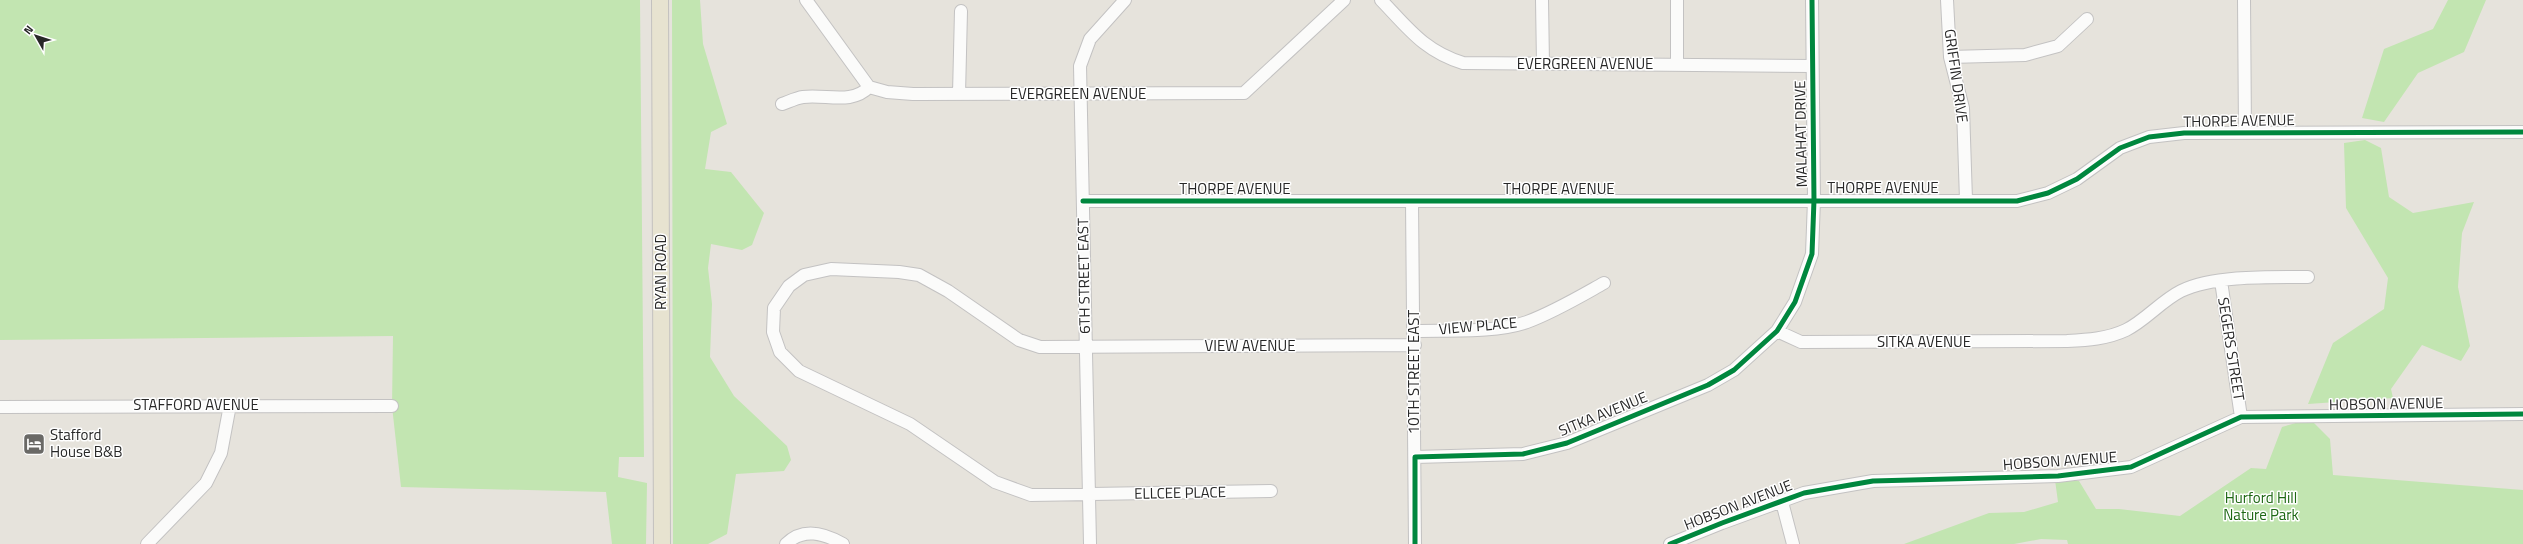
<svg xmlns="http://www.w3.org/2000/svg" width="2523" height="544" viewBox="0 0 2523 544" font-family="'Titillium Web',sans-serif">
	<rect width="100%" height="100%" fill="#e6e3dc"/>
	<path fill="#c2e5b1" d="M 0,0 L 640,0 L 644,457 L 619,457 L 618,477 L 647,483 L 646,544 L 612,544 L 606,492 L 401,487 L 392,406 L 393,336 L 0,340 Z
		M 672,0 L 700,0 L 703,44 L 727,124 L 711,132 L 705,169 L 731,172 L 764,213 L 752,245 L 742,250 L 711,244 L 708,268 L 712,304 L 710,357 L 734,396 L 787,446 L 791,460 L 784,471 L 736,474 L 727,534 L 708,544 L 673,544 Z
		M 2448,0 L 2486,0 L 2464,52 L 2418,73 L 2384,122 L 2362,118 L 2384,49 L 2433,29 Z
		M 2365,140 L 2381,148 L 2389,197 L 2413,213 L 2474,202 L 2462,233 L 2458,287 L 2470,346 L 2461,361 L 2422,345 L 2391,389 L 2393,398 L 2308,404 L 2333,343 L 2384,309 L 2388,278 L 2346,208 L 2344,143 Z
		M 2310,419 L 2330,439 L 2333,475 L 2523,490 L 2523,544 L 2068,544 L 2067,540 L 2041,539 L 2014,544 L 1904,544 L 1989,513 L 2024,512 L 2058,502 L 2055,480 L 2079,481 L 2096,509 L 2119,509 L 2180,516 L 2251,468 L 2266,469 L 2282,427 Z"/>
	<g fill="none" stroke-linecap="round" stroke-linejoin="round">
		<g stroke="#c3c2c2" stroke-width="14">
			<path id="minor" d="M 806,0 L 869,87
				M 1381,0 C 1408,28 1424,51 1463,63 L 1812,66
				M 1542,0 L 1543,64
				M 1677,0 L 1677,65
				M 1947,0 L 1950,57 L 1963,108 L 1966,200
				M 2244,0 L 2245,133
				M 1950,57 L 2025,55 L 2058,46 L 2087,19
				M 959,94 L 961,11
				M 782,104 C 788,102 796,98 803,97 C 826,94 852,105 869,87 L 887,92 L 913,94 L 1244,93 L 1344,0
				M 1083,201 L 2017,201 L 2048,193 L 2077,179 L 2120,148 L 2149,137 L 2184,133 L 2523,132
				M 1412,201 L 1415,544
				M 2221,281 L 2241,417
				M 1415,331 C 1449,330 1496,333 1527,322 C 1554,312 1579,297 1604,283
				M 1777,331 L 1801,342 L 2067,341 C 2087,340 2107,339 2126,330 C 2146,320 2161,301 2181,291 C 2214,275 2271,277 2308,277
				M 0,407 L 392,406
				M 1415,457 L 1523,454 L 1567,443 L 1708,385 L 1734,370 L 1777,331 L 1795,302 L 1812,254 L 1814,200 L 1812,0
				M 1271,491 L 1031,495 L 995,482 L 910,424 L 799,371 L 780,352 L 773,332 L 774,308 L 789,286 L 804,275 L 831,269 L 899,272 L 919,275 L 948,291 L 1019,340 L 1040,347 L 1415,345
				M 1782,502 L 1793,544
				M 147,544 L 206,483 L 221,453 L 230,405
				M 786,544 C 803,527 824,533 843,544
				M 1090,544 L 1080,66 L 1090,39 L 1125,0
				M 1670,544 L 1722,523 L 1804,493 L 1873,481 L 2058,476 L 2131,467 L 2241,417 L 2523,414"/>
		</g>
		<g stroke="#c3c1bf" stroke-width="18">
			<path id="major" d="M 660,0 L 662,544"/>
		</g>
		<use href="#minor" stroke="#fbfbfa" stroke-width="12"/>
		<use href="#major" stroke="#e7e3d0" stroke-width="16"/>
		<g stroke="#fff" stroke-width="8">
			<path id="cycleway" d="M 1083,201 L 2017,201 L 2048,193 L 2077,179 L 2120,148 L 2149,137 L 2184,133 L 2523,132
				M 1415,544 L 1415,457 L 1523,454 L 1567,443 L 1708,385 L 1734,370 L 1777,331 L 1795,302 L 1812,254 L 1814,200 L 1812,0
				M 1670,544 L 1722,523 L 1804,493 L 1873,481 L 2058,476 L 2131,467 L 2241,417 L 2523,414"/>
		</g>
		<use href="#cycleway" stroke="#00873e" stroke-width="5"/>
	</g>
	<defs>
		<g id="hotel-square" transform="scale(1.15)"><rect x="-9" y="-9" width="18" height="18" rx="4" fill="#6a6966" stroke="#fff"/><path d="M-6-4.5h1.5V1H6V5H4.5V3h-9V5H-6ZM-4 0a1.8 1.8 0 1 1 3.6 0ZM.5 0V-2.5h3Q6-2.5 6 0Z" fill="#fff"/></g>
	</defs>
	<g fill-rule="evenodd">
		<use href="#hotel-square" x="34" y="444"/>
	</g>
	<g text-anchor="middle" stroke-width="3" stroke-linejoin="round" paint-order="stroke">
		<g font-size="15" fill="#272727" stroke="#fff">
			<text x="1585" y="69">EVERGREEN AVENUE</text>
			<text transform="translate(1956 76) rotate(82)" y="5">GRIFFIN DRIVE</text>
			<text x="1078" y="99">EVERGREEN AVENUE</text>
			<text transform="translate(2239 121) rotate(-1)" y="5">THORPE AVENUE</text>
			<text transform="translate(1801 134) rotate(-91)" y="5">MALAHAT DRIVE</text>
			<text x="1883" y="193">THORPE AVENUE</text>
			<text x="1235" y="194">THORPE AVENUE</text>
			<text x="1559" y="194">THORPE AVENUE</text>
			<text transform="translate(661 272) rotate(-90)" y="5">RYAN ROAD</text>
			<text transform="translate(1084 276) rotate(-91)" y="5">6TH STREET EAST</text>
			<text transform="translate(1478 326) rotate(-5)" y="5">VIEW PLACE</text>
			<text x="1924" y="347">SITKA AVENUE</text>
			<text x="1250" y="351">VIEW AVENUE</text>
			<text transform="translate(2231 349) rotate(81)" y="5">SEGERS STREET</text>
			<text transform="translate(1414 372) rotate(-90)" y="5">10TH STREET EAST</text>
			<text transform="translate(2386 404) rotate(-1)" y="5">HOBSON AVENUE</text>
			<text x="196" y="410">STAFFORD AVENUE</text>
			<text transform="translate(1603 414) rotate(-22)" y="5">SITKA AVENUE</text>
			<text transform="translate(2060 461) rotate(-4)" y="5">HOBSON AVENUE</text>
			<text transform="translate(1180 493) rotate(-1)" y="5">ELLCEE PLACE</text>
			<text transform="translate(1738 505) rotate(-21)" y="5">HOBSON AVENUE</text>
		</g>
		<g font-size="15" fill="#272727" stroke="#fff" text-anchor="start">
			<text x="50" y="440">Stafford<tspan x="50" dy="17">House B&amp;B</tspan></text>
		</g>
		<g font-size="15" fill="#1e6814" stroke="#fff">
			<text x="2261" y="503">Hurford Hill<tspan x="2261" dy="17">Nature Park</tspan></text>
		</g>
	</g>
	<g transform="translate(36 36) rotate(309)" stroke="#ffffff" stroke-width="3" paint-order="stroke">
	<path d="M0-3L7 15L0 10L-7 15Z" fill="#272727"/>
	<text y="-6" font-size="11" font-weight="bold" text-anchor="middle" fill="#272727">N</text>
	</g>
</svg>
